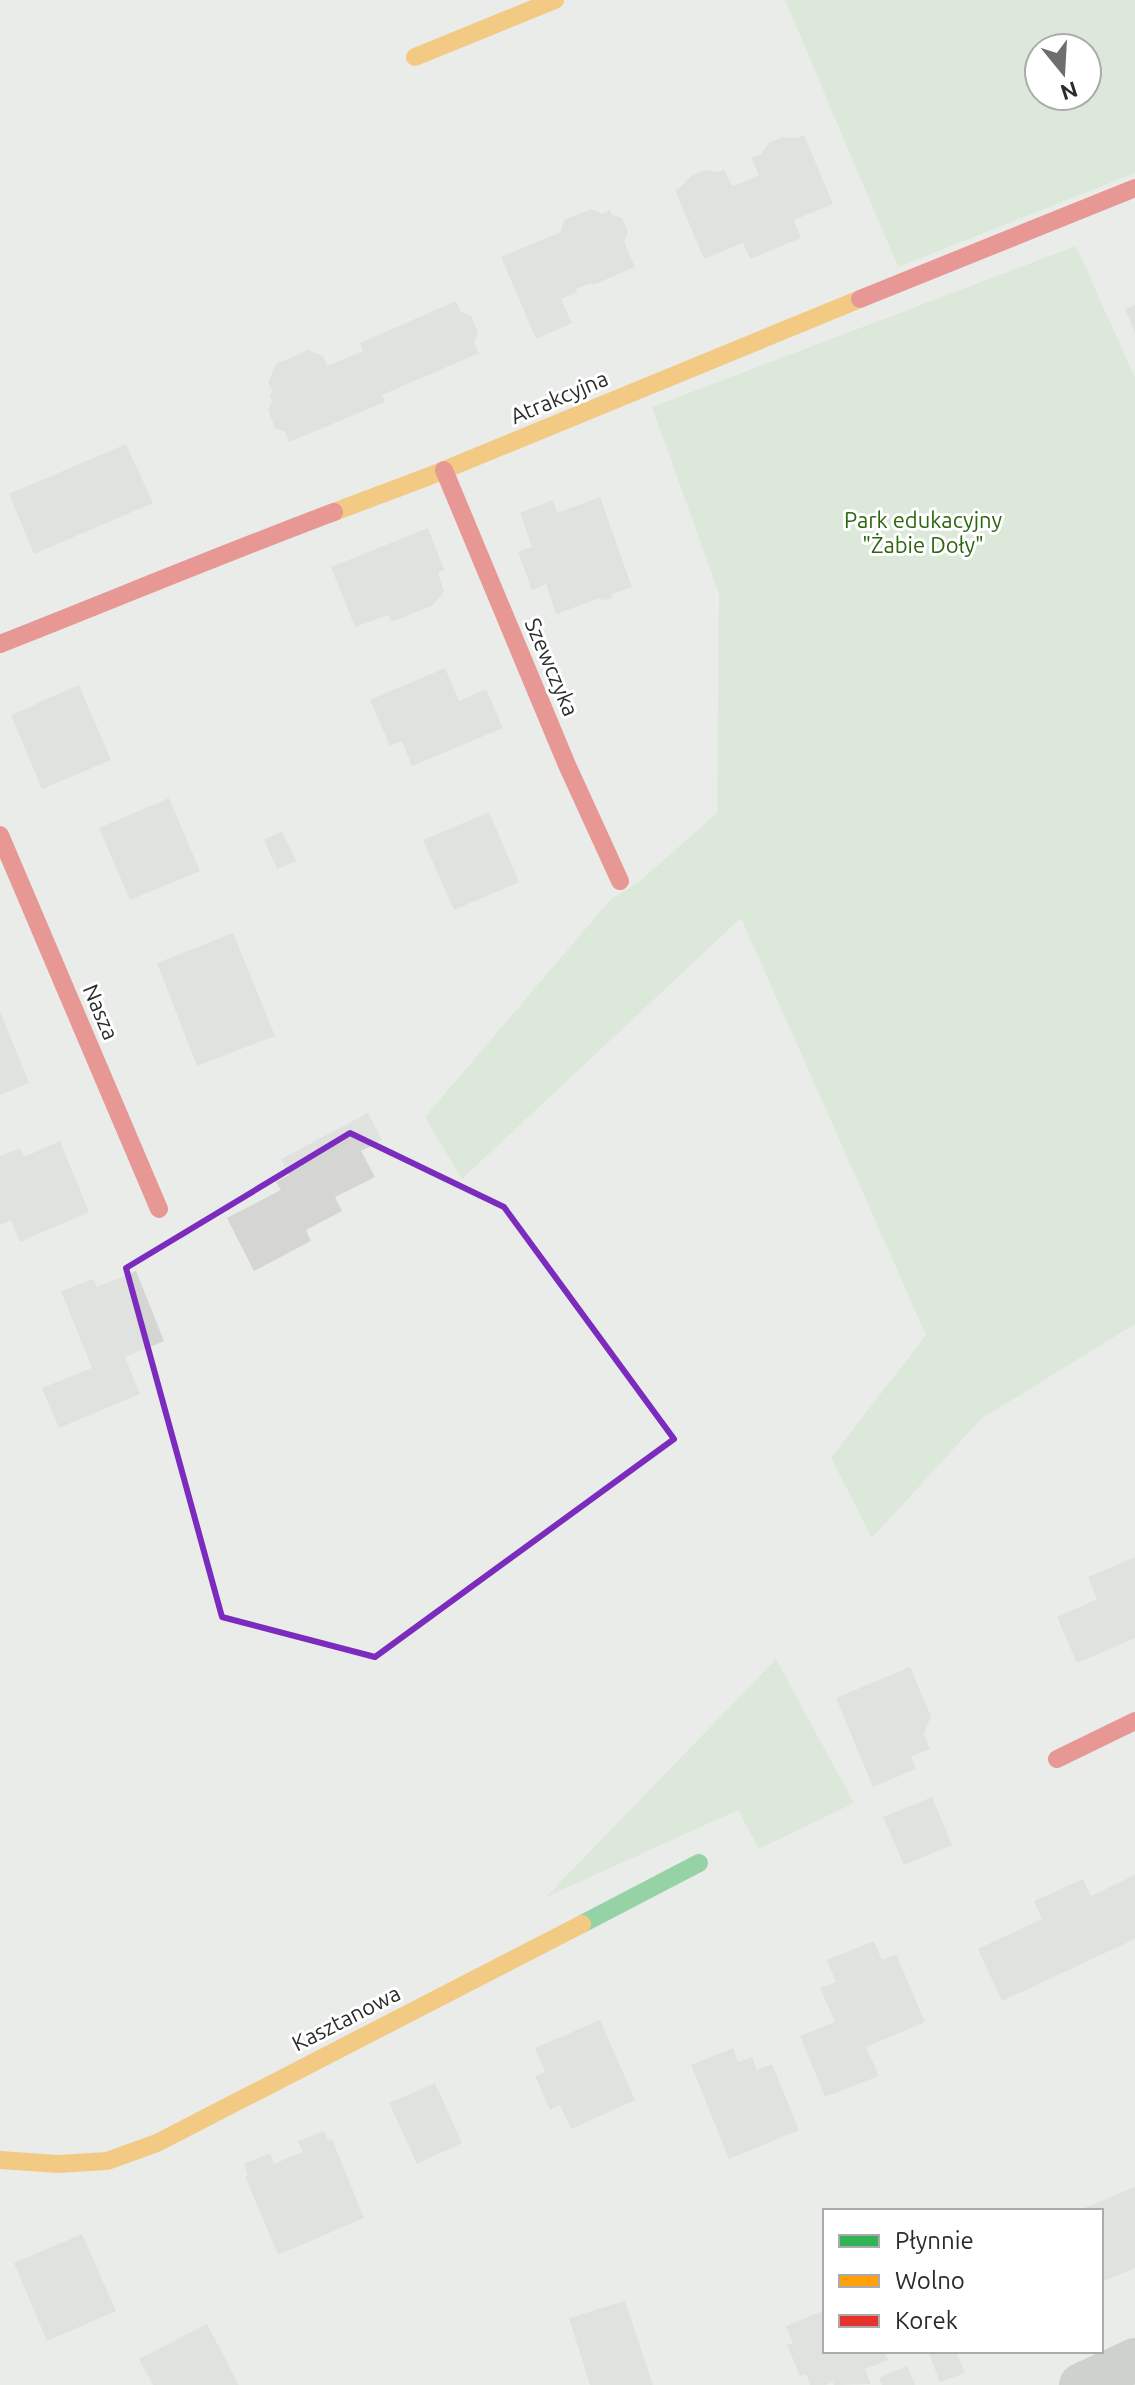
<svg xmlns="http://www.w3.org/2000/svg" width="1135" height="2385" viewBox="0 0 1135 2385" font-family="Ubuntu,sans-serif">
	<rect width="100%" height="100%" fill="#eaece9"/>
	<path fill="#cde3c5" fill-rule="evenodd" d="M 785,0 L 1135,0 L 1135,173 L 898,267 ZM 1039,48 L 1087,48 L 1087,96 L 1039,96 Z
		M 1076,246 L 1135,378 L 1135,1324 L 981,1419 L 872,1538 L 831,1458 L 926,1335 L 741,918 L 462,1179 L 425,1117 L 610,900 L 640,881 L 717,813 L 719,594 L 652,407 Z
		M 776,1659 L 854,1803 L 759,1849 L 738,1810 L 546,1897 Z"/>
	<path fill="#d5d5d4" d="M 804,135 L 833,204 L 794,220 L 801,238 L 750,259 L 743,243 L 704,259 L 675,190 L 681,187 L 690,177 L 704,170 L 718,172 L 724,169 L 732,186 L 746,181 L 759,175 L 751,158 L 761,154 L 770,142 L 783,137 L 797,138 Z
		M 591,209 L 602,214 L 610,210 L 612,215 L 622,218 L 628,232 L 624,242 L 635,267 L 593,285 L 592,283 L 576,289 L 577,292 L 561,299 L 572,323 L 536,339 L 501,257 L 561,232 L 564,220 Z
		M 456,301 L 461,312 L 471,316 L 478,333 L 474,343 L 479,353 L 382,395 L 385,402 L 289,442 L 285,432 L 275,428 L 268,410 L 272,401 L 269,394 L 273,392 L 268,382 L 276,364 L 308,350 L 323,356 L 327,366 L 363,351 L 360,343 Z
		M 1135,305 L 1135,333 L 1125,309 Z
		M 126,444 L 153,503 L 34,554 L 9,494 Z
		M 600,497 L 632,587 L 612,594 L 613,597 L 601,601 L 600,598 L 556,614 L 546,584 L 532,590 L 518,552 L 532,547 L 520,513 L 553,500 L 557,513 Z
		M 428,528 L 444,570 L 438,572 L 444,592 L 433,605 L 392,622 L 388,615 L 355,627 L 331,567 Z
		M 445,668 L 459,701 L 486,689 L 503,728 L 412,766 L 402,741 L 390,746 L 370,700 Z
		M 79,685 L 111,760 L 42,789 L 11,715 Z
		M 169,798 L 200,871 L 130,900 L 99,828 Z
		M 489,812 L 519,882 L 454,910 L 423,840 Z
		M 282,831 L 296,861 L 277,869 L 264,840 Z
		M 233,933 L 275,1036 L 197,1066 L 157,963 Z
		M 0,1011 L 29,1083 L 0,1095 Z
		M 368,1113 L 382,1140 L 361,1151 L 375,1177 L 335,1197 L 342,1211 L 306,1230 L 311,1241 L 254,1271 L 227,1218 L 281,1190 L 276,1182 L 289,1175 L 281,1159 Z
		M 60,1141 L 89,1212 L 20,1242 L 11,1220 L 0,1225 L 0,1156 L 20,1148 L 24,1157 Z
		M 136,1271 L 164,1341 L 125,1357 L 140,1394 L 59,1428 L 42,1388 L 92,1368 L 61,1291 L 93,1279 L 97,1287 Z
		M 1135,1557 L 1135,1638 L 1077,1663 L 1057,1617 L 1097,1599 L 1088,1577 Z
		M 910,1667 L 931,1716 L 924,1734 L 930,1749 L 911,1756 L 916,1769 L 873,1787 L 836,1698 Z
		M 932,1797 L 952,1845 L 904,1865 L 883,1817 Z
		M 1135,1875 L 1135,1939 L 1002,2001 L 978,1949 L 1042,1919 L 1034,1901 L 1083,1879 L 1091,1896 Z
		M 874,1941 L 882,1960 L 896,1954 L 925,2022 L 866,2047 L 879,2076 L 825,2097 L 800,2036 L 835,2022 L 820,1988 L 836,1982 L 827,1960 Z
		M 600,2020 L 635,2100 L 571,2129 L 560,2105 L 550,2110 L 535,2076 L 545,2072 L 535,2048 Z
		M 733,2048 L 738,2062 L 752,2057 L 757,2070 L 772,2064 L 799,2130 L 729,2159 L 691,2065 Z
		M 435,2083 L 462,2143 L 417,2164 L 389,2103 Z
		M 324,2131 L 328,2140 L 332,2139 L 364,2218 L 278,2255 L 245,2176 L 248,2175 L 244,2164 L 270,2153 L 274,2164 L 290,2157 L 303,2152 L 298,2141 Z
		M 1135,2187 L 1135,2268 L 1101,2282 L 1101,2211 L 1077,2211 Z
		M 82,2234 L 116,2311 L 47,2341 L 14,2263 Z
		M 625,2301 L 653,2385 L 590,2385 L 569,2318 Z
		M 825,2310 L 825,2351 L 884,2351 L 888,2360 L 865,2369 L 871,2384 L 834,2385 L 833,2382 L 826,2385 L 810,2385 L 806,2374 L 800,2376 L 787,2345 L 793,2343 L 786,2326 Z
		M 207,2324 L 239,2385 L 153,2385 L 139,2359 Z
		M 928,2351 L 956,2351 L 965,2373 L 940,2382 Z
		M 907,2366 L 915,2385 L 882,2385 L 879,2378 Z"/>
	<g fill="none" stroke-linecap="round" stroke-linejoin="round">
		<path stroke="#aab1a8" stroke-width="44" d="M 1081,2385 L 1135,2360"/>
		<path stroke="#30b455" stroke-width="18" d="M 582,1924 L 699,1863"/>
		<path stroke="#ff9f0a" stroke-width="18" d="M 415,57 L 555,0
			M 334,512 L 427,477 L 860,299
			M 0,2160 L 58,2164 L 107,2161 L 157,2143 L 582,1924"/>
		<path stroke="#e5322d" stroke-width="18" d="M 860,299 L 1135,188
			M 444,470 L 567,765 L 620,881
			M 0,644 C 112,600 222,554 334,512
			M 0,835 L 159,1209
			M 1057,1759 L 1135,1721"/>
	</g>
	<path d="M0 0H1135V2385H0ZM 350,1133 L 504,1207 L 674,1439 L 375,1657 L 222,1617 L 126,1268 Z" fill="#eaece9" fill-opacity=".55" fill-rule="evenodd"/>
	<path fill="none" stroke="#7b2cbf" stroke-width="6" stroke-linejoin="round" d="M 350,1133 L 504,1207 L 674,1439 L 375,1657 L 222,1617 L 126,1268 Z"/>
	<g text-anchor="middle" stroke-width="6" stroke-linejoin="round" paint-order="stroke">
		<g font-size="22" fill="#2a2c2a" stroke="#fff">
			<text transform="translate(559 397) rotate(-23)" y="8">Atrakcyjna</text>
			<text transform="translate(552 667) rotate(67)" y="8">Szewczyka</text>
			<text transform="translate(101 1012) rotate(67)" y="8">Nasza</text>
			<text transform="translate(346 2018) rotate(-27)" y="8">Kasztanowa</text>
		</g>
		<g font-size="22" fill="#2d6511" stroke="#fff">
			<text x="923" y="528">Park edukacyjny<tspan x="923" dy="25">"Żabie Doły"</tspan></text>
		</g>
	</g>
	<rect x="823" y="2209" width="280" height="144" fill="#ffffff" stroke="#aaabaa" stroke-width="2"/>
	<rect x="839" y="2235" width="40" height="12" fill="#30b455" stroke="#aaabaa" stroke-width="2"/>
	<text x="895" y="2249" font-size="24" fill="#2a2c2a">Płynnie</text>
	<rect x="839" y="2275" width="40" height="12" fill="#ff9f0a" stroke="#aaabaa" stroke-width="2"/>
	<text x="895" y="2289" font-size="24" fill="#2a2c2a">Wolno</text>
	<rect x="839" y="2315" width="40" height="12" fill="#e5322d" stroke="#aaabaa" stroke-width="2"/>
	<text x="895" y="2329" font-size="24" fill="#2a2c2a">Korek</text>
	<g transform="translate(1063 72) rotate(162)"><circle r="38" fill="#ffffff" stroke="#aaabaa" stroke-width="2"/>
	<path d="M0-6L14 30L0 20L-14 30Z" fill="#6d6f6d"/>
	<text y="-12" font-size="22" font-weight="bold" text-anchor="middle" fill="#2a2c2a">N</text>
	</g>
</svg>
